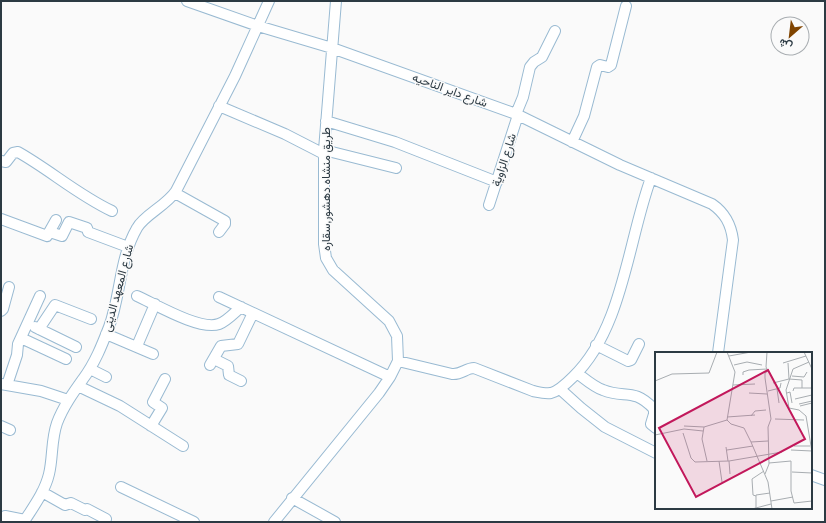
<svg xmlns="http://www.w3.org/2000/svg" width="826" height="523" viewBox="0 0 826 523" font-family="'Exo 2',Vazirmatn,sans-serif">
	<rect width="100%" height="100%" fill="#fafafa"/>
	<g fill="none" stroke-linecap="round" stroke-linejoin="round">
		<g stroke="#99bad2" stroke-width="12">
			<path id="minor" d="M 187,1 L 258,26 L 332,48 L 516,114 L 620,165 L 712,204 C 725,213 731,224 733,240 L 718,353
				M 219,106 L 285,134 L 324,154
				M 516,114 L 523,97 L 530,67 L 534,62 L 542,57 L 555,31
				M 326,121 L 395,142 L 497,182
				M 572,142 L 584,116 L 597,67 L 600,65 L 608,67 L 611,65 L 626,6
				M 324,150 L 396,168
				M 1,161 L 6,162 L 13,153 L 18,152 C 50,170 78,195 112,211
				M 175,193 L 225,221 L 225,224 L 219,232
				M 489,205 L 518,115
				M 1,219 L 47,236 L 56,220
				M 50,232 L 62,236 L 69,222 L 87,228 L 88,232 L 128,247
				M 137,296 C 155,304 200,331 219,324 C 227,321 234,313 241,307
				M 219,297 L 390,377
				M 1,311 L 3,309 L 9,287
				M 35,327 L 76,347
				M 39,329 L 55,305 L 91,319
				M 106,334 L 153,354
				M 21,338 L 66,359
				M 596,345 L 628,361 L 631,360 L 639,344
				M 137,346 L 155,304
				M 214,359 L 228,366 L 229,375 L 241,381
				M 398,361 L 452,374 C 461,375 466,368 474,368 L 533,391 C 538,392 545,394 551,393 C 559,391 567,383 573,377 C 623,329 628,240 651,178
				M 210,365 L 221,346 L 238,344 L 253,313
				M 90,369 L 106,377
				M 577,373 C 585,379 594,387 603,390 C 625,399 633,387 654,409 L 654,414 L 651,424 L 656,428
				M 1,384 L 41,391 L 68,400
				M 7,385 L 17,355 L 18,344 L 40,296
				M 78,386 L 120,406 L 183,446
				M 560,389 L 581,408 L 605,427 L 656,453
				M 1,426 L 10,430
				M 151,426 L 162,408 L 153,402 L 165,379
				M 811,475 L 825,480
				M 121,487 L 194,522
				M 42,492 L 65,505 L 71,503 L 85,510 L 87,509 L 106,519
				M 292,498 L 335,522
				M 1,519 L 5,516 L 25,520 C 34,506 45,491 49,474 C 53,458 51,440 57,423 C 63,407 73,393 83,379 C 95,363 102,345 109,327 C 121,295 119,259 137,228 C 144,215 166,206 176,191 L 235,76 L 269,1
				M 274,522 L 379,393 L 390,377 L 398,361 L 397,336 L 389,321 L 333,270 L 326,258 L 324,244 L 324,150 L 336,1"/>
		</g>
		<use href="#minor" stroke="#fff" stroke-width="10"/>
	</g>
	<g text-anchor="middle" stroke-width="3" stroke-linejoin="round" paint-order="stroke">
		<g font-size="12" fill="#2c3a43" stroke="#fafafa">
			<text transform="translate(450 90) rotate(20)" y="4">شارع داير الناحيه</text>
			<text transform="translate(504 160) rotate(-72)" y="4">شارع الزاوية</text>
			<text transform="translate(326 189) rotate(-90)" y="4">طريق منشاه دهشور,سقاره</text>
			<text transform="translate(118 288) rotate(-75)" y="4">شارع المعهد الدينى</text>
		</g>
	</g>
	<g transform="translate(655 352)">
		<rect width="157" height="157" fill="#fafafa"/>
		<path fill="none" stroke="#a8adb1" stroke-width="1" d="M 72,0 L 80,20 L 72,68 L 76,72 L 89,76 L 96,90 L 113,130 L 117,157M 149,0 L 157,17M 74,4 L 96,0M 154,10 L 138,17 L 131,38 L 134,56 L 144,58 L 151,64 L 157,100M 128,11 L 151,4M 133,11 L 134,27 L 147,28 L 147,36M 79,13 L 92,10 L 107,13M 88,23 L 88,20 L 94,18 L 112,17M 137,24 L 149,25 L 152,20M 0,29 L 17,22 L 54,21 L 62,0M 118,31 L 134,27M 78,33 L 100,32M 122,37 L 124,51M 113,39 L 125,36 L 126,31M 138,39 L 139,36 L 156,36M 94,41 L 112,42M 132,41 L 135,40 L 137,51M 140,47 L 157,43M 144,52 L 157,49M 145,54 L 157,51M 96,64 L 100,59 L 111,58M 72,65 L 100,63M 120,67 L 149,68M 29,74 L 49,75M 28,81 L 36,106 L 40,110 L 74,109 L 127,100M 0,83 L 29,77 L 48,79M 96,90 L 113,89M 139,94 L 155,94M 71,95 L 73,109M 72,98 L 98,94M 136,98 L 157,99M 52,109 L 47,87 L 49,75 L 72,68M 64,109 L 67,130M 74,109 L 75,122M 114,111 L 136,109 L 136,139 L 139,151 L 157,149M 137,120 L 157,121M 110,122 L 114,112 L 113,75 L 116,67 L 110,26 L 110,21 L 113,19 L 111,15 L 112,0M 101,144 L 98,143 L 97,127 L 109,119M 116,149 L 138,145M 97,157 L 116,152M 101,157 L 101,143 L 115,141"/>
		<path fill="#c2185b" fill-opacity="0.15" stroke="#c2185b" stroke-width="2" d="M 113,18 L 150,87 L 41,145 L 4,76 Z"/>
		<rect width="157" height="157" fill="none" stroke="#2c3a43" stroke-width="2"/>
	</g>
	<rect width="826" height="523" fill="none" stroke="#2c3a43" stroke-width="4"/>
	<g transform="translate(790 36) rotate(208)"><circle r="19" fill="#fafafa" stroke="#a8adb1"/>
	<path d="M0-3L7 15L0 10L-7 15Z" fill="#804400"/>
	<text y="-6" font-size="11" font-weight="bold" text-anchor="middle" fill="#2c3a43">ش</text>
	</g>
</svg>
